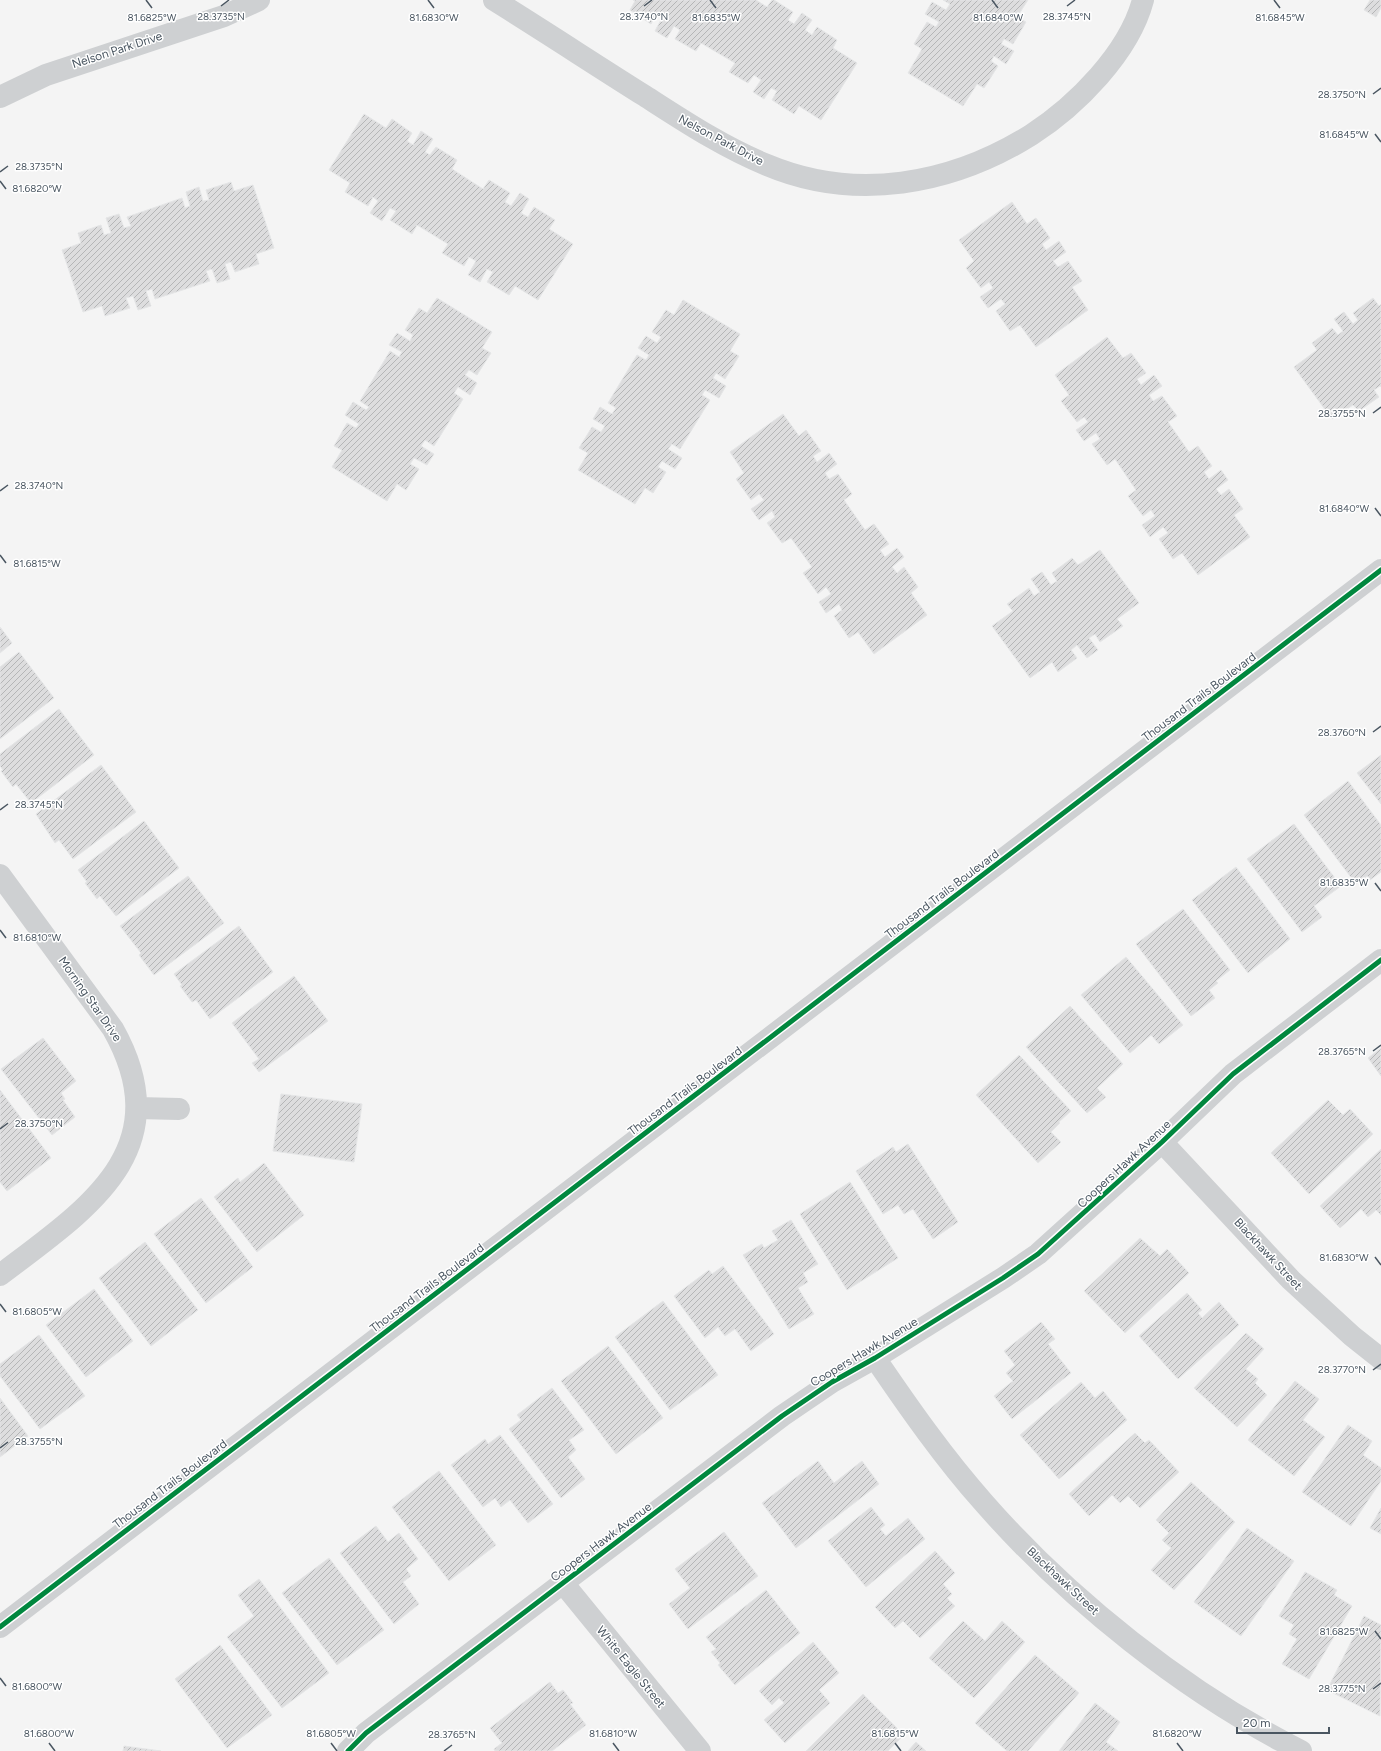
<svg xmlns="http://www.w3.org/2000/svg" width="1381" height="1751" viewBox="0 0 1381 1751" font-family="Figtree,sans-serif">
	<defs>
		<pattern id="building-hatch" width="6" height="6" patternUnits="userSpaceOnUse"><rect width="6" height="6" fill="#ddddde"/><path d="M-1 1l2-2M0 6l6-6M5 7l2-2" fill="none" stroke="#b5b6b7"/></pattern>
	</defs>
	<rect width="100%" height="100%" fill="#f4f4f4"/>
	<path fill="url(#building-hatch)" stroke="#e5e6e7" d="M 633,0 L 756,0 L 767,7 L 772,0 L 774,0 L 793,12 L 788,20 L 794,24 L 802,13 L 812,20 L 805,30 L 812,35 L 817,27 L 837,40 L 833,48 L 857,63 L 821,120 L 799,106 L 794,114 L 772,100 L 777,91 L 771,88 L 764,99 L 753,92 L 761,80 L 754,75 L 748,83 L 729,72 L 735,63 L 701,43 L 696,51 L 675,39 L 680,30 L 674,26 L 667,38 L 655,31 L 662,18 L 656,14 L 651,24 L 630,10 L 635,1 Z
		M 943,0 L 1028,0 L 1017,17 L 1026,22 L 1013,44 L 1004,39 L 1001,44 L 1014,51 L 1006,64 L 994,56 L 991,61 L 998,66 L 984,88 L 977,84 L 963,106 L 908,73 L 922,49 L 914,44 L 927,22 L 936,27 L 939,22 L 925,14 L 932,2 L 946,10 L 950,4 Z
		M 1370,0 L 1381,0 L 1381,8 L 1376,17 L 1364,10 Z
		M 364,114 L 386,128 L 392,119 L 412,133 L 407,141 L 413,145 L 421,131 L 433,139 L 425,152 L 430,155 L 436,147 L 457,160 L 452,169 L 483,189 L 489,180 L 510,193 L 505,202 L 511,206 L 520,193 L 529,199 L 521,213 L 528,217 L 534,207 L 555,220 L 549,229 L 573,244 L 538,300 L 515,286 L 509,295 L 487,282 L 493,272 L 487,269 L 480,282 L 468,275 L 476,261 L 469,257 L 464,266 L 442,253 L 448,244 L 417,225 L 412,234 L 390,220 L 396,211 L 390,208 L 382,221 L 370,213 L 378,201 L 373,197 L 368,206 L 345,192 L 350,183 L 329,170 Z
		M 231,182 L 234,191 L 253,185 L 274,248 L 256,254 L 259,264 L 235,272 L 231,262 L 225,264 L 230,279 L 217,283 L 212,269 L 206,271 L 210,281 L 155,299 L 152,289 L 146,291 L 151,306 L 138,310 L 133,296 L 126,298 L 130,308 L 105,316 L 102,306 L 83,312 L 62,250 L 81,243 L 78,233 L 101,225 L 104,235 L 111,233 L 106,218 L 119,214 L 124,228 L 131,226 L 127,217 L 182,198 L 185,208 L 190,206 L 186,192 L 199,187 L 203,201 L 209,200 L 206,190 Z
		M 1012,202 L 1027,224 L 1036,218 L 1050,238 L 1042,244 L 1046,250 L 1059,241 L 1066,252 L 1053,261 L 1058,267 L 1068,261 L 1082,281 L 1072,287 L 1088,310 L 1036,347 L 1020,325 L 1010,331 L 996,311 L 1005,304 L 1001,299 L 988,308 L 980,297 L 993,288 L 989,282 L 981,288 L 966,268 L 974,261 L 959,240 Z
		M 437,298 L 492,332 L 482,348 L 491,353 L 477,375 L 469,370 L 465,375 L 477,383 L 470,395 L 458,387 L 454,393 L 463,399 L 434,446 L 425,440 L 421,446 L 434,454 L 427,465 L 414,458 L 410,464 L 419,469 L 406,490 L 397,484 L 387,501 L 332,467 L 342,450 L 334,446 L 347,423 L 356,428 L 359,424 L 345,415 L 353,402 L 366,410 L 369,407 L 360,401 L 390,351 L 399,357 L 402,352 L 389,345 L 397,333 L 410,341 L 413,335 L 405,330 L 419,308 L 427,313 Z
		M 1373,298 L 1379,306 L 1381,304 L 1381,387 L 1380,386 L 1374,390 L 1379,397 L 1359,411 L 1353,405 L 1332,419 L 1294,367 L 1317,350 L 1312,343 L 1332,328 L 1338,335 L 1343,331 L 1334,319 L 1344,312 L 1353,324 L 1358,320 L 1353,313 Z
		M 683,300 L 740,334 L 730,351 L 739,356 L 725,379 L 716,373 L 713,378 L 726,386 L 719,398 L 705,390 L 702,395 L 710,400 L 680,449 L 672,444 L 668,449 L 682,458 L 675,469 L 662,461 L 658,467 L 666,472 L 653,493 L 645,488 L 635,504 L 578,470 L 588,453 L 579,448 L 592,427 L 601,432 L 605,426 L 593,419 L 600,407 L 612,414 L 616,408 L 608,403 L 637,355 L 646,360 L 649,355 L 638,348 L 646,336 L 657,343 L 661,337 L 652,332 L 666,310 L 674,315 Z
		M 1107,337 L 1123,358 L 1131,353 L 1146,373 L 1137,379 L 1141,385 L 1154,375 L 1162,386 L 1149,395 L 1153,401 L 1162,396 L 1177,416 L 1168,422 L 1189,452 L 1198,446 L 1212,466 L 1204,472 L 1209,479 L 1221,470 L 1228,480 L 1216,489 L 1221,495 L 1229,489 L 1243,509 L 1234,515 L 1250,537 L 1198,575 L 1182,553 L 1173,559 L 1159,539 L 1168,533 L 1163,527 L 1150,537 L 1142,525 L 1155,516 L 1151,510 L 1143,516 L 1128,496 L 1136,490 L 1115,459 L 1107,465 L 1092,444 L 1100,439 L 1096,433 L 1084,441 L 1076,430 L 1088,422 L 1084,417 L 1077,422 L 1061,401 L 1069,395 L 1055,375 Z
		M 783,414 L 799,436 L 806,430 L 821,451 L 813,456 L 817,462 L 829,453 L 837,464 L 825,473 L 829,479 L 838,474 L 852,494 L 844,500 L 865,530 L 874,524 L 889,544 L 880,550 L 885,557 L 897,548 L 904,557 L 892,567 L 897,573 L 904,567 L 918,587 L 911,593 L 927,615 L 874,654 L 858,632 L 849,638 L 834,616 L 842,610 L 839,604 L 826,613 L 819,602 L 831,594 L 826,587 L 818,594 L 803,573 L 812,567 L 791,538 L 782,543 L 767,523 L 775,517 L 772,511 L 759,520 L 751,509 L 764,500 L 759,494 L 751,500 L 736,479 L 744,473 L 730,452 Z
		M 1100,550 L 1139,603 L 1117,619 L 1123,626 L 1100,642 L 1095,634 L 1089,638 L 1098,650 L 1087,658 L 1077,645 L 1071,650 L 1077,658 L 1058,672 L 1052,662 L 1030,678 L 992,626 L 1013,611 L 1007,604 L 1029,588 L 1034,596 L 1040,592 L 1031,579 L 1042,572 L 1051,585 L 1057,581 L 1052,573 L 1072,558 L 1078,565 Z
		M 0,627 L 12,643 L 0,653 Z
		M 19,652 L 54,698 L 0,739 L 0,667 Z
		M 59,709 L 94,755 L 31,803 L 16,784 L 13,787 L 1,771 L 3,770 L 0,766 L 0,754 Z
		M 1381,755 L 1381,804 L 1357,773 Z
		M 101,765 L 136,812 L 73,859 L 59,840 L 55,843 L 36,814 Z
		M 1348,781 L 1381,825 L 1381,872 L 1370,880 L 1367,876 L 1356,884 L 1304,815 Z
		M 144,821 L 179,868 L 116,916 L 100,896 L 97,899 L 85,883 L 87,882 L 78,870 Z
		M 1294,824 L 1341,886 L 1314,906 L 1322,917 L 1302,932 L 1247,859 Z
		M 1236,867 L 1290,939 L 1248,973 L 1192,900 Z
		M 188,876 L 224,923 L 154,975 L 139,955 L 141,953 L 120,926 Z
		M 1183,909 L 1230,970 L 1216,981 L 1218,983 L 1209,990 L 1215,998 L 1191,1016 L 1136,944 Z
		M 239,926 L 273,972 L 210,1019 L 196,1000 L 192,1002 L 180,986 L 182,985 L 174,974 Z
		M 1126,957 L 1183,1025 L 1159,1044 L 1151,1035 L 1130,1053 L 1081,995 Z
		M 294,976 L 328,1021 L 259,1072 L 252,1063 L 259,1059 L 232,1023 Z
		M 1070,1006 L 1123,1064 L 1097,1088 L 1106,1097 L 1087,1113 L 1026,1047 Z
		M 43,1038 L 76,1081 L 61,1093 L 65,1099 L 63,1100 L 75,1117 L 52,1135 L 1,1069 Z
		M 1381,1048 L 1381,1076 L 1368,1058 Z
		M 1019,1055 L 1071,1111 L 1059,1122 L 1060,1123 L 1051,1132 L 1061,1142 L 1038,1163 L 976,1095 Z
		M 0,1090 L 51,1158 L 7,1191 L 0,1182 Z
		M 281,1094 L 362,1104 L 354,1162 L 273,1151 Z
		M 1328,1100 L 1343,1115 L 1350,1109 L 1373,1134 L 1309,1194 L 1271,1153 Z
		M 908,1144 L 958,1222 L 933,1239 L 913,1209 L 904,1214 L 898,1205 L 883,1214 L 856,1171 L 893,1147 L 896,1152 Z
		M 1381,1149 L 1381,1215 L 1376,1210 L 1368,1217 L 1361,1209 L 1340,1228 L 1320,1206 Z
		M 264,1163 L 304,1215 L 257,1252 L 214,1197 L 238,1178 L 240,1182 Z
		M 850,1182 L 898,1258 L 847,1290 L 800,1214 Z
		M 201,1198 L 253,1267 L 206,1303 L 154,1234 Z
		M 791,1220 L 818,1264 L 803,1273 L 808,1282 L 798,1288 L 814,1314 L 789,1329 L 743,1255 L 762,1244 L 764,1248 L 778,1240 L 772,1231 Z
		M 1140,1238 L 1160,1256 L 1167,1249 L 1189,1273 L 1125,1333 L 1084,1291 Z
		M 145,1242 L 198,1310 L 151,1346 L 99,1278 Z
		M 723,1266 L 774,1334 L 751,1351 L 735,1329 L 725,1336 L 718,1327 L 705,1338 L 674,1296 L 709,1270 L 712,1274 Z
		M 94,1289 L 133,1341 L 86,1377 L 46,1325 Z
		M 1187,1293 L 1202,1310 L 1198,1313 L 1202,1318 L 1219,1302 L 1239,1325 L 1178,1379 L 1139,1336 Z
		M 663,1301 L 718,1375 L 670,1410 L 615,1337 Z
		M 1041,1322 L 1055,1339 L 1048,1344 L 1071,1373 L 1012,1419 L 994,1396 L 1013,1381 L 1006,1373 L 1015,1365 L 1004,1351 Z
		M 1246,1333 L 1264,1349 L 1246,1369 L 1258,1379 L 1255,1383 L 1267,1395 L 1237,1427 L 1194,1388 Z
		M 39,1335 L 85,1396 L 40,1429 L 0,1376 L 0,1364 Z
		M 608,1346 L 663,1418 L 616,1454 L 561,1381 Z
		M 1295,1381 L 1319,1399 L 1303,1420 L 1325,1437 L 1294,1476 L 1248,1440 Z
		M 1081,1382 L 1095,1398 L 1103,1391 L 1127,1420 L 1059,1479 L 1020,1435 Z
		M 552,1388 L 584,1430 L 569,1440 L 576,1450 L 568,1457 L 585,1479 L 561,1498 L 509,1429 L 521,1420 L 517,1415 Z
		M 0,1398 L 28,1436 L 0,1457 Z
		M 1348,1425 L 1372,1441 L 1363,1455 L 1381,1468 L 1381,1481 L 1351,1526 L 1302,1492 Z
		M 1135,1433 L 1145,1443 L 1149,1440 L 1179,1472 L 1140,1508 L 1128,1496 L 1120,1503 L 1112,1495 L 1089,1516 L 1069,1494 Z
		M 500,1435 L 553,1504 L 528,1523 L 510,1500 L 501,1507 L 495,1498 L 483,1507 L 451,1465 L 485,1439 L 488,1444 Z
		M 818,1461 L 834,1483 L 862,1461 L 879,1484 L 796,1548 L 762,1503 Z
		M 439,1471 L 496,1545 L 449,1581 L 392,1507 Z
		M 1191,1482 L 1235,1522 L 1174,1590 L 1151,1570 L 1171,1548 L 1162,1540 L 1169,1533 L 1156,1520 Z
		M 871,1507 L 885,1525 L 880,1529 L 886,1536 L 908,1518 L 925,1539 L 866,1587 L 828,1541 Z
		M 1381,1508 L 1381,1534 L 1370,1528 Z
		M 376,1526 L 388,1542 L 399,1533 L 418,1559 L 406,1569 L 411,1576 L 403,1582 L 419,1604 L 394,1624 L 340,1553 Z
		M 1247,1528 L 1294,1561 L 1241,1636 L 1194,1602 Z
		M 724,1532 L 758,1576 L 688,1629 L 669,1604 L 690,1588 L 675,1569 Z
		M 935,1551 L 955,1573 L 943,1584 L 952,1594 L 947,1598 L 955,1606 L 920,1638 L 903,1621 L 895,1628 L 875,1607 Z
		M 329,1558 L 384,1630 L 337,1665 L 282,1593 Z
		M 1305,1572 L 1337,1590 L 1334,1595 L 1352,1606 L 1309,1679 L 1282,1664 L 1297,1639 L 1289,1634 L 1294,1625 L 1279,1616 Z
		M 259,1579 L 329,1673 L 282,1708 L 227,1637 L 254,1616 L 238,1595 Z
		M 766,1590 L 800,1633 L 735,1685 L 718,1665 L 720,1663 L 711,1652 L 716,1649 L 706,1637 Z
		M 1364,1616 L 1381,1625 L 1380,1716 L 1327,1690 Z
		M 963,1621 L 985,1641 L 1002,1621 L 1025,1642 L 974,1698 L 929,1658 Z
		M 813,1642 L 839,1673 L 819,1690 L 830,1703 L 785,1743 L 764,1720 L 784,1703 L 779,1698 L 772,1705 L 759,1691 Z
		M 220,1645 L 272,1715 L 227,1748 L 175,1679 Z
		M 1035,1655 L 1079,1693 L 1028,1751 L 1007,1751 L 975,1723 Z
		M 550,1682 L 558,1693 L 563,1690 L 573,1703 L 570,1704 L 586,1725 L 552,1751 L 495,1751 L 494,1749 L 502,1743 L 490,1728 Z
		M 863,1694 L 904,1735 L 888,1751 L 806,1751 Z
		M 1095,1703 L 1120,1722 L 1106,1742 L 1118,1751 L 1059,1751 Z
		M 916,1742 L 926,1751 L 908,1751 Z
		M 124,1746 L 161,1751 L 123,1751 Z"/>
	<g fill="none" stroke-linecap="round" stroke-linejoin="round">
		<path stroke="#ced0d2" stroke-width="22" d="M 494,0 C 544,31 594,64 645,96 C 684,121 723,147 767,165 C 855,202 951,185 1031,135 C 1076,106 1129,53 1143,0
			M 0,97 L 46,75 L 224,16 L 259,0
			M 0,875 L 113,1029 C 181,1150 87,1209 0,1275
			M 137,1108 L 179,1109
			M 1162,1142 L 1291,1280 L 1352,1336 L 1381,1359
			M 875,1358 C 909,1408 944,1458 984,1503 C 1069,1600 1186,1693 1301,1751
			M 563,1583 L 700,1751
			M 0,1627 L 1381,570
			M 348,1751 L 366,1733 L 782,1416 L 832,1382 L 875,1358 L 1003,1278 L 1038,1254 L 1162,1142 L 1233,1074 L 1381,960"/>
		<g stroke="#fff" stroke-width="8">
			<path id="cycleway" d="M 0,1627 L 1381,570
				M 348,1751 L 366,1733 L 782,1416 L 832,1382 L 875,1358 L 1003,1278 L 1038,1254 L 1162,1142 L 1233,1074 L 1381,960"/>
		</g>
		<use href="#cycleway" stroke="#00873e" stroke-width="5"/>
	</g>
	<path fill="none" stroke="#4a5661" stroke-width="1.5" d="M 146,0 L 152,8M 428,0 L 434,8M 710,0 L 716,8M 992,0 L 998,8M 1274,0 L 1280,8M 221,6 L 229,0M 644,6 L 652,0M 1067,6 L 1075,0M 1373,94 L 1381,88M 1375,134 L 1381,142M 0,172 L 8,166M 0,181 L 6,189M 1373,413 L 1381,407M 0,491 L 8,485M 1375,508 L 1381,516M 0,555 L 6,563M 1373,732 L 1381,726M 0,810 L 8,804M 1375,883 L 1381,891M 0,930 L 6,938M 1373,1051 L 1381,1045M 0,1129 L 8,1123M 1375,1257 L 1381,1265M 0,1304 L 6,1312M 1373,1370 L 1381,1364M 0,1448 L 8,1442M 1375,1631 L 1381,1639M 0,1678 L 6,1686M 1373,1689 L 1381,1683M 49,1743 L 55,1751M 331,1743 L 337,1751M 613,1743 L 619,1751M 895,1743 L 901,1751M 1177,1743 L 1183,1751M 444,1751 L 452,1745"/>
	<g text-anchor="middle" stroke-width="3" stroke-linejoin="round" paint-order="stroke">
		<g font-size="12" fill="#4a5661" stroke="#fff">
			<text transform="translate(117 50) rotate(-18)" y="4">Nelson Park Drive</text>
			<text transform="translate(721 140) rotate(28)" y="4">Nelson Park Drive</text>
			<text transform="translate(1199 697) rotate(-37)" y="4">Thousand Trails Boulevard</text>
			<text transform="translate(942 894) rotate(-37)" y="4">Thousand Trails Boulevard</text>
			<text transform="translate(90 999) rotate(55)" y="4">Morning Star Drive</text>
			<text transform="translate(685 1091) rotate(-37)" y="4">Thousand Trails Boulevard</text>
			<text transform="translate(1124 1164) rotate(-43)" y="4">Coopers Hawk Avenue</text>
			<text transform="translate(1268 1254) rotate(47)" y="4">Blackhawk Street</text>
			<text transform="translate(427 1288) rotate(-37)" y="4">Thousand Trails Boulevard</text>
			<text transform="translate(864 1352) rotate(-31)" y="4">Coopers Hawk Avenue</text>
			<text transform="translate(170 1484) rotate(-37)" y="4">Thousand Trails Boulevard</text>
			<text transform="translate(601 1542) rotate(-37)" y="4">Coopers Hawk Avenue</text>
			<text transform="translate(1063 1581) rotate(43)" y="4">Blackhawk Street</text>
			<text transform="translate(631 1667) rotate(51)" y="4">White Eagle Street</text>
		</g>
	</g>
	<g font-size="10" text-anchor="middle" fill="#4a5661" stroke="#fff" stroke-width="3" stroke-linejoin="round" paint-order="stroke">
		<text x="644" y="20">28.3740°N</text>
		<text x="1067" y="20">28.3745°N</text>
		<text x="221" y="20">28.3735°N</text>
		<text x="152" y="21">81.6825°W</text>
		<text x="434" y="21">81.6830°W</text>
		<text x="998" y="21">81.6840°W</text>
		<text x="1280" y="21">81.6845°W</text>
		<text x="716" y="21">81.6835°W</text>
		<text x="1342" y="98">28.3750°N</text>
		<text x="1344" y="138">81.6845°W</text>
		<text x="39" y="170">28.3735°N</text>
		<text x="37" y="192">81.6820°W</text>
		<text x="1342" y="417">28.3755°N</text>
		<text x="39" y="489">28.3740°N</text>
		<text x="1344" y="512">81.6840°W</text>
		<text x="37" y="567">81.6815°W</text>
		<text x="1342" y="736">28.3760°N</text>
		<text x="39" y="808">28.3745°N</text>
		<text x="1344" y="886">81.6835°W</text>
		<text x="37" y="941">81.6810°W</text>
		<text x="1342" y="1055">28.3765°N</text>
		<text x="39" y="1127">28.3750°N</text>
		<text x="1344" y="1261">81.6830°W</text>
		<text x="37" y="1315">81.6805°W</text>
		<text x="1342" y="1373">28.3770°N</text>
		<text x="39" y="1445">28.3755°N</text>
		<text x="1344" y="1635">81.6825°W</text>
		<text x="37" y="1690">81.6800°W</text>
		<text x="1342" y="1692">28.3775°N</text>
		<text x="49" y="1737">81.6800°W</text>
		<text x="331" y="1737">81.6805°W</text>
		<text x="613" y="1737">81.6810°W</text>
		<text x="895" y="1737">81.6815°W</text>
		<text x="1177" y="1737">81.6820°W</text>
		<text x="452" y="1738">28.3765°N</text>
	</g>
	<path d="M1237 1727v6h92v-6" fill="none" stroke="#4a5661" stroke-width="2"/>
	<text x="1243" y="1727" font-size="12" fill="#4a5661" stroke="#ffffff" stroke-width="3" paint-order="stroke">20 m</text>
</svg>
